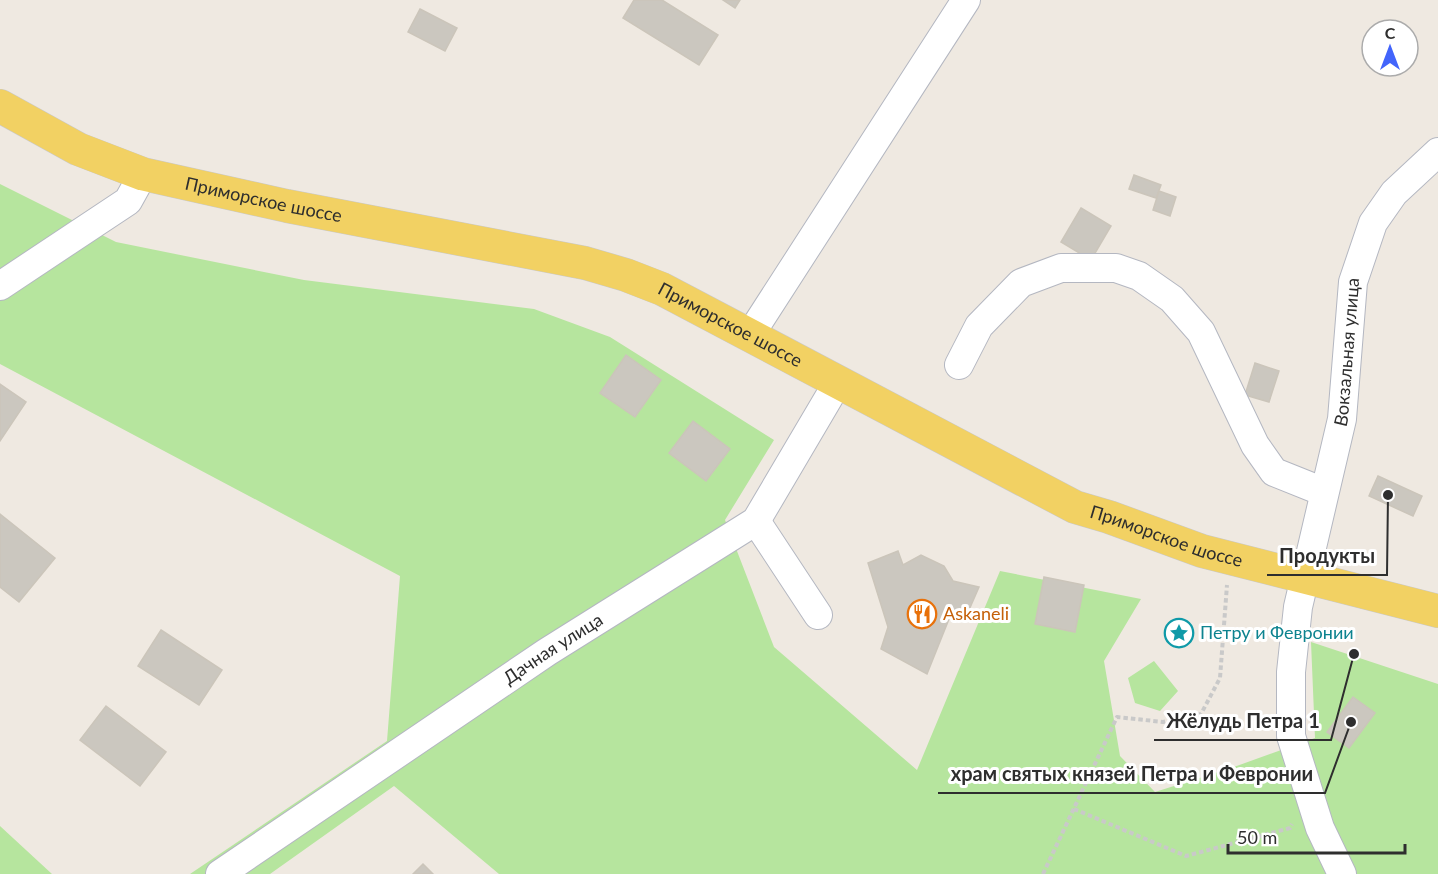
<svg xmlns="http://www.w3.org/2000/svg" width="1438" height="874" viewBox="0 0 1438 874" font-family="Lato,sans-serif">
	<rect width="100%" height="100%" fill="#efe9e1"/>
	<path fill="#b6e59e" d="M 0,184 L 116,242 L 304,280 L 534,309 L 610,337 L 774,440 L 725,520 L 774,647 L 917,770 L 1000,571 L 1141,599 L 1104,661 L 1120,756 L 1155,792 L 1231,768 L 1315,738 L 1311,642 L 1438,684 L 1438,874 L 499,874 L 394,786 L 270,874 L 190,874 L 387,741 L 400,576 L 0,364 Z
		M 1154,661 L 1178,691 L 1160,711 L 1135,703 L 1128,678 Z
		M 0,826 L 52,874 L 0,874 Z"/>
	<path fill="#cbc7bf" stroke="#cbc5ba" stroke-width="1.5" d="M 634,0 L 662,0 L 718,35 L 699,65 L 623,18 Z
		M 723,0 L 740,0 L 735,8 Z
		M 420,9 L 457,28 L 445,51 L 408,32 Z
		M 1134,175 L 1161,185 L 1156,198 L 1129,189 Z
		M 1159,191 L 1176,197 L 1170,216 L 1153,210 Z
		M 1081,208 L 1111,226 L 1091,260 L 1061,242 Z
		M 626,355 L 661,380 L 635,417 L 600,393 Z
		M 1255,363 L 1279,371 L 1269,402 L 1245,395 Z
		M 0,384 L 26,402 L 0,441 Z
		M 693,421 L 730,449 L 706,481 L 669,453 Z
		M 1378,476 L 1422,496 L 1413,516 L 1369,496 Z
		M 0,514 L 55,558 L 19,602 L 0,587 Z
		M 898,551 L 903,565 L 921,555 L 944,566 L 953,581 L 979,587 L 969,610 L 949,619 L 927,674 L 881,649 L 888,627 L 868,563 Z
		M 1044,577 L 1084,585 L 1075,632 L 1035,624 Z
		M 161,630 L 222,670 L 199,705 L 138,666 Z
		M 1353,697 L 1375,713 L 1349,748 L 1327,732 Z
		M 106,706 L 166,752 L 140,786 L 80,740 Z
		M 423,864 L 433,874 L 413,874 Z"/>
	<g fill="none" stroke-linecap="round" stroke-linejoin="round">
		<g stroke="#b4b7c1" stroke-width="30">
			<g id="minor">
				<path d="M 0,286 L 128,201 L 143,174"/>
				<path d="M 750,335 L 966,0"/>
				<path d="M 959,365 L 979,326 L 1021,283 L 1061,268 L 1116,268 L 1139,276 L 1172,299 L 1201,332 L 1255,445 L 1274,472 L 1324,492"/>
				<path d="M 756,521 L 818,615"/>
				<path id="s1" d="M 220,874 L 547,652 L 756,521 L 838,382"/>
				<path id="s2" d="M 1342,874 L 1320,828 L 1291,736 L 1291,672 L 1298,607 L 1342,419 L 1353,282 L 1373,223 L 1394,193 L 1438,152"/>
			</g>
		</g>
		<g stroke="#c9c9c9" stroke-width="34">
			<g id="major">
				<path id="s3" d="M 0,106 L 78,149 L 143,174 L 287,206 L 585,263 L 626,275 L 662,289 L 1075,507 L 1109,517 L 1202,551 L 1438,611"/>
			</g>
		</g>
		<path stroke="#c9c9c9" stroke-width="4" stroke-dasharray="4.5 3" stroke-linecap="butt" d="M 1074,809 L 1186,856 L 1290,828 L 1292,824
			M 1043,874 L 1117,717 L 1163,722 L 1201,714 L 1220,678 L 1227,585"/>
		<use href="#minor" stroke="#fff" stroke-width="28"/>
		<use href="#major" stroke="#f2d163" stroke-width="33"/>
	</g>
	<defs>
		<g id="restaurant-ring" transform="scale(1.5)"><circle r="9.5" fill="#fff" stroke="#e8710a" stroke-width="1.5"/><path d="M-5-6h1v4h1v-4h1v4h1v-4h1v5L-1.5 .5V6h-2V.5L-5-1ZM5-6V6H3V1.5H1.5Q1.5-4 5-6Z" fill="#e8710a"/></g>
		<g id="sight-ring" transform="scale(1.5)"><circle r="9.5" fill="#fff" stroke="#0f9aa8" stroke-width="1.5"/><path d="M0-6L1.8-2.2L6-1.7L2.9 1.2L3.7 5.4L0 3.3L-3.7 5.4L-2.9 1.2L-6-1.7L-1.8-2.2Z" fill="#0f9aa8"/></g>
	</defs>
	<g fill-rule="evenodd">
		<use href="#restaurant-ring" x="922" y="614"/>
		<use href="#sight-ring" x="1179" y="633"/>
	</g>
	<g text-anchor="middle" stroke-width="6" stroke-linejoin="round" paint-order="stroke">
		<g font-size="18" fill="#2e2e2e" stroke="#fff">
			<text dy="6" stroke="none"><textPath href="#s3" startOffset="282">Приморское шоссе</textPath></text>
			<text dy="6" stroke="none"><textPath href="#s3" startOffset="768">Приморское шоссе</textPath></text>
			<text dy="6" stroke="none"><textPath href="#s2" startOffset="537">Вокзальная улица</textPath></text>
			<text dy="6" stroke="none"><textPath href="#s3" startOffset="1254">Приморское шоссе</textPath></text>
			<text dy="6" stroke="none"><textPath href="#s1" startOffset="402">Дачная улица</textPath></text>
		</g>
		<g font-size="18" fill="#c56008" stroke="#fff" text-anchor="start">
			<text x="943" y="620">Askaneli</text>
		</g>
		<g font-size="18" fill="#0d838f" stroke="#fff" text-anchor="start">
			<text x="1200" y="639">Петру и Февронии</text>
		</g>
	</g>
	<path fill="none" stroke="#2e2e2e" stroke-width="2" d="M1388 495L1387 575H1267M1354 654L1331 740H1154M1351 722L1325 793H938"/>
	<g fill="#2e2e2e" stroke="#fff" stroke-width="2">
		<circle cx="1388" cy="495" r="6"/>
		<circle cx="1354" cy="654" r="6"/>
		<circle cx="1351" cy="722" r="6"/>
	</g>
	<g font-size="20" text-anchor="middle" font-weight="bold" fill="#2e2e2e" stroke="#fff" stroke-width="6" stroke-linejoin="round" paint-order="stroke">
		<text x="1327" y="563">Продукты</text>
		<text x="1243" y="728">Жёлудь Петра 1</text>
		<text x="1132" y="781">храм святых князей Петра и Февронии</text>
	</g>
	<g transform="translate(1390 48)"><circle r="28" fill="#ffffff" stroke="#ababab" stroke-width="1.5"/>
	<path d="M0-4.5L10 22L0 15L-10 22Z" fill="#4264fb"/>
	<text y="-9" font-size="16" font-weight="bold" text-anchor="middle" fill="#2e2e2e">С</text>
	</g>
	<path d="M1228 844v9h177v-9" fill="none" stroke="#2e2e2e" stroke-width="3"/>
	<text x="1237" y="844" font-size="18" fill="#2e2e2e" stroke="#ffffff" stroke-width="4.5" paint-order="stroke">50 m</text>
</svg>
